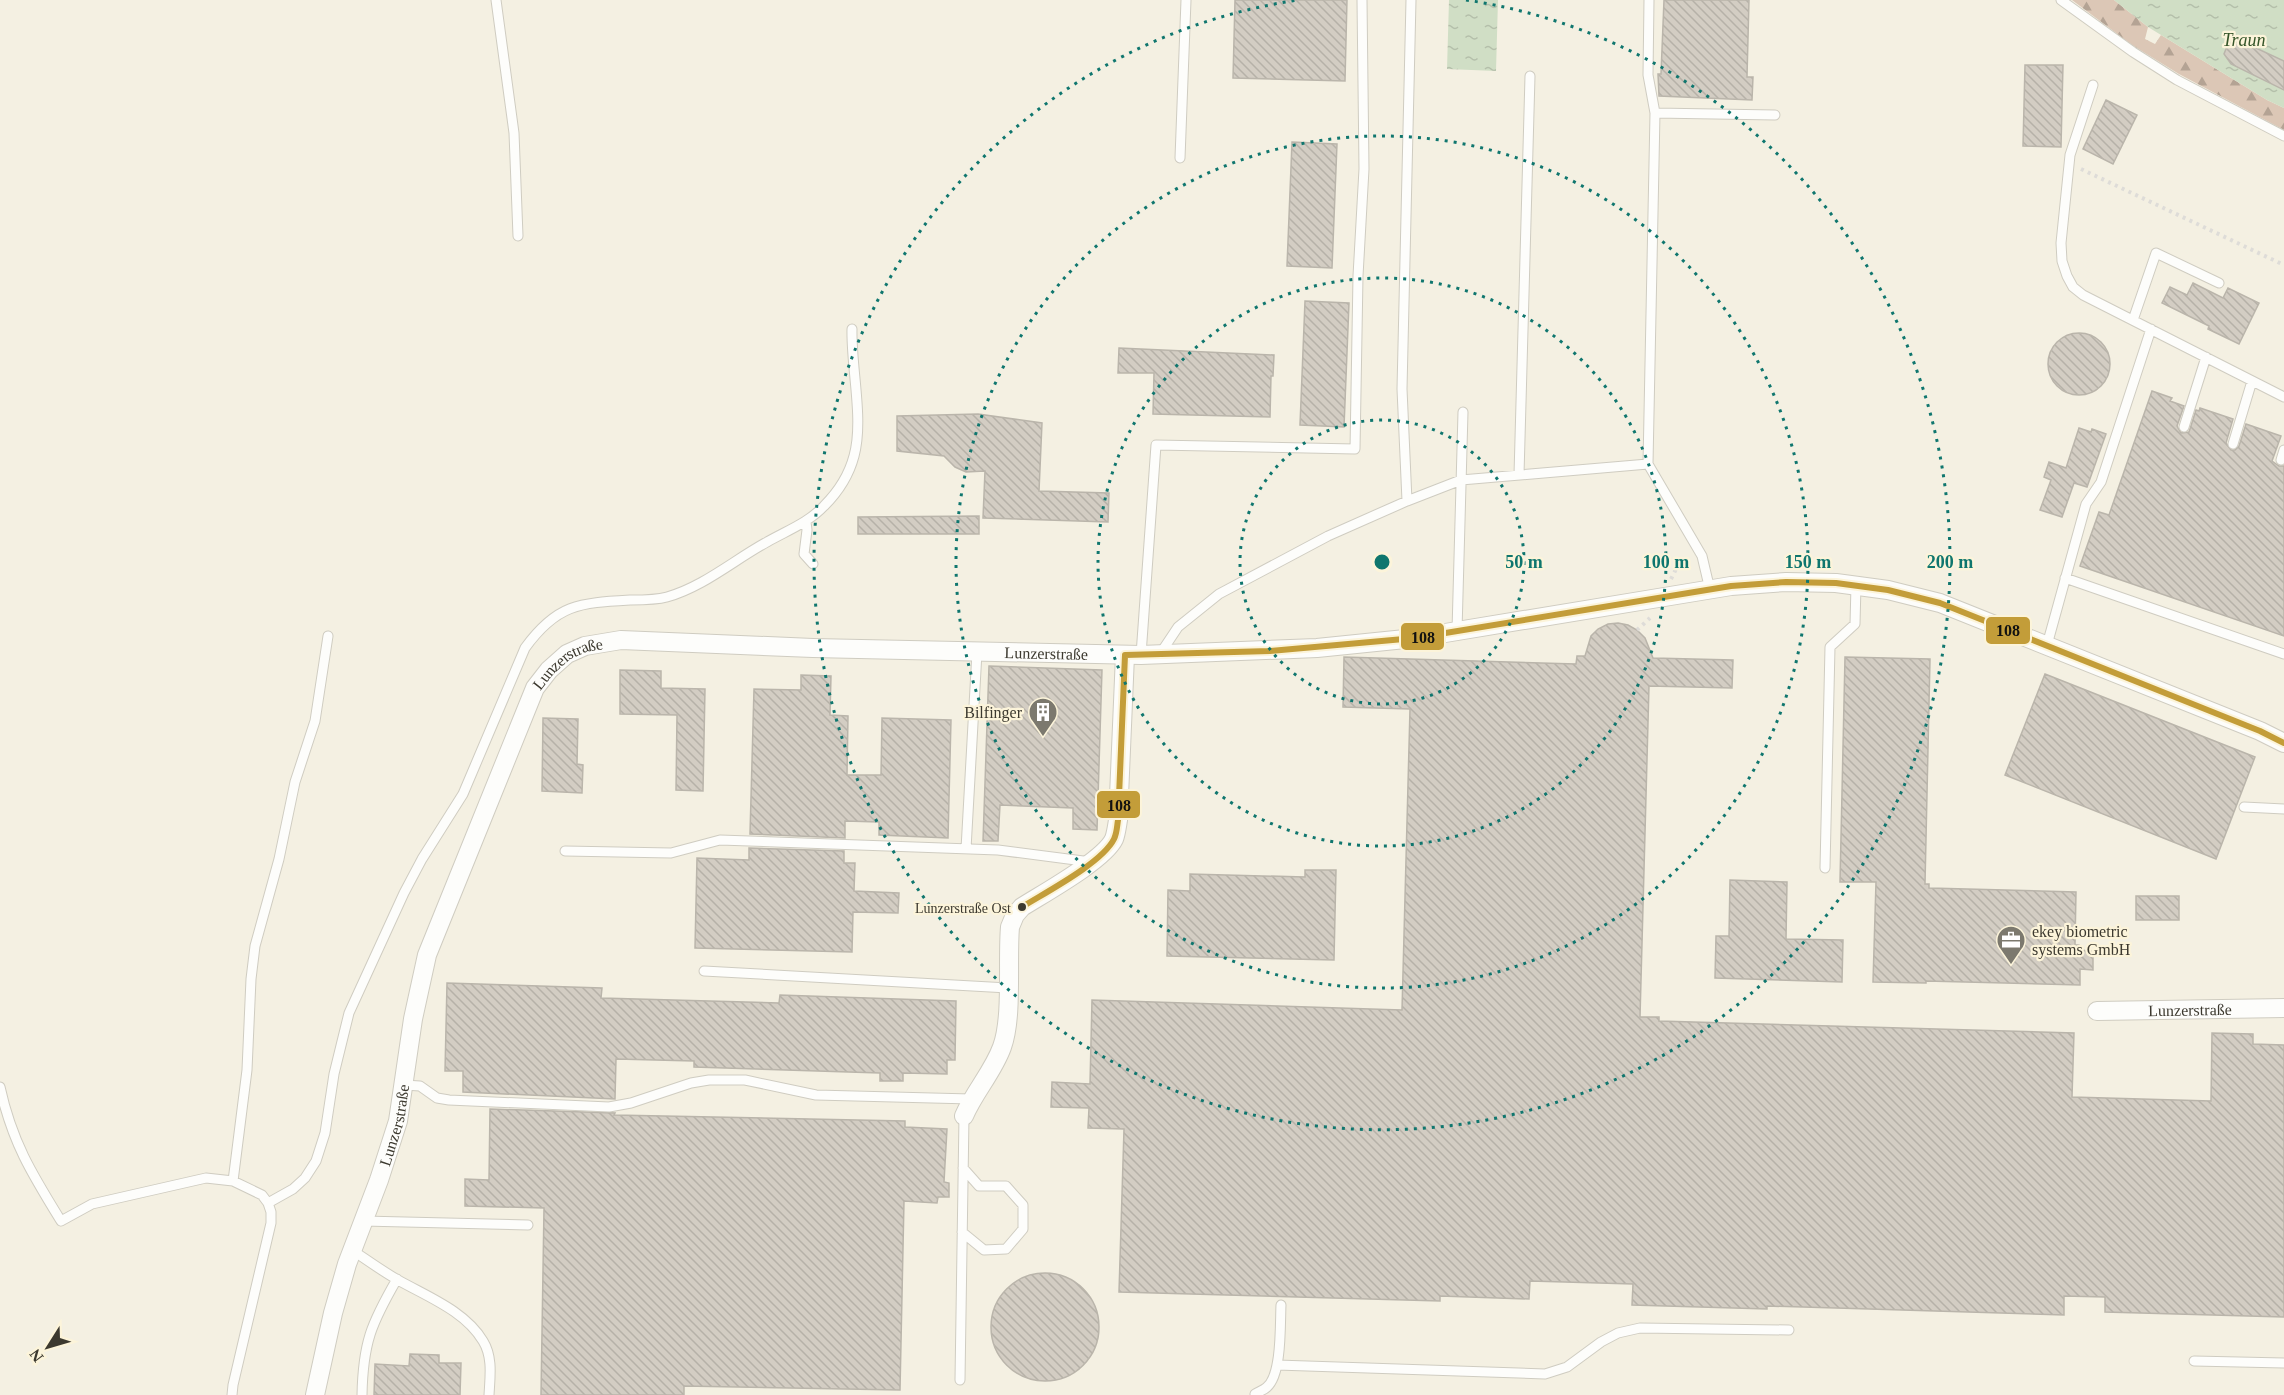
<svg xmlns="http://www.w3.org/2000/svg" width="2284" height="1395" viewBox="0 0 2284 1395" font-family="Georgia,serif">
	<defs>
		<pattern id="forest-firs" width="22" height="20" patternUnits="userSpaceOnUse" patternTransform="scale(1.5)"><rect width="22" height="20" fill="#dcc7b6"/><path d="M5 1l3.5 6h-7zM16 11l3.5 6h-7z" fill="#b4a394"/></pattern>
		<pattern id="water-ripples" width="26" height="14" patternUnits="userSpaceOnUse" patternTransform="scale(1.5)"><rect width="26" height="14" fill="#d0dec5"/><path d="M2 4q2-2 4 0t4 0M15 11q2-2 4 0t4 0" fill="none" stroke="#b4bfaa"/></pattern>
		<pattern id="building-back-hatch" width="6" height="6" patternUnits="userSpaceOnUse" patternTransform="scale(1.5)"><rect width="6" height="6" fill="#d3cdc3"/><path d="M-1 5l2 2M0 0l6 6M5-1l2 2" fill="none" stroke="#b6b1a8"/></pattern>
	</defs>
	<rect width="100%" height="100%" fill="#f4f0e2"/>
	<path fill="url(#forest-firs)" d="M 2072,0 L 2114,0 L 2148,27 L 2145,39 L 2155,44 L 2161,35 L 2267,100 L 2284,108 L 2284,130 L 2179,74 L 2132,45 Z"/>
	<path fill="url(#water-ripples)" d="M 1449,0 L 1498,0 L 1496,71 L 1447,69 Z
		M 2114,0 L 2284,0 L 2284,108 L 2267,100 L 2148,27 Z"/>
	<path fill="url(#building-back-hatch)" stroke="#bab5ab" stroke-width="1.5" d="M 1235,0 L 1347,0 L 1345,81 L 1233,78 Z
		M 1664,0 L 1749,0 L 1747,77 L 1753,77 L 1752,100 L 1659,96 L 1658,74 L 1661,74 Z
		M 2241,41 L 2284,61 L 2284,90 L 2231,64 L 2224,54 L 2228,44 Z
		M 2025,65 L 2063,65 L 2061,147 L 2023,146 Z
		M 2106,100 L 2137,115 L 2113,164 L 2083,149 Z
		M 1292,142 L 1337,144 L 1332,268 L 1287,266 Z
		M 2193,283 L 2223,298 L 2228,288 L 2259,303 L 2239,344 L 2208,329 L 2209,326 L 2162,303 L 2170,287 L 2187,295 Z
		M 1305,301 L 1349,303 L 1344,427 L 1300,425 Z
		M2048 364a31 31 0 1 1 62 0a31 31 0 1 1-62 0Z
		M 1119,348 L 1274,355 L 1273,376 L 1271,376 L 1270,417 L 1153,414 L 1154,373 L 1118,373 Z
		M 2152,391 L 2172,398 L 2170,401 L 2184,406 L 2177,426 L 2181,433 L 2189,432 L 2196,410 L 2199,411 L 2200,408 L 2233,419 L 2226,443 L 2231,450 L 2235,450 L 2239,446 L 2246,424 L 2281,436 L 2272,461 L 2279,466 L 2284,466 L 2284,636 L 2080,566 L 2099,512 L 2109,515 Z
		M 978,414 L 1042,423 L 1039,491 L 1109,493 L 1108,522 L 983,518 L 985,471 L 966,472 L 955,467 L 944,456 L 897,451 L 897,416 Z
		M 2079,428 L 2091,432 L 2092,429 L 2106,434 L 2087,487 L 2074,483 L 2062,517 L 2040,510 L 2051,480 L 2044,477 L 2049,462 L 2066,468 Z
		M 979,516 L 979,534 L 858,534 L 858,517 Z
		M 1618,623 L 1628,625 L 1637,630 L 1645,638 L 1653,658 L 1733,660 L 1732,688 L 1649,686 L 1640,1017 L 1659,1017 L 1659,1021 L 2074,1033 L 2072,1097 L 2211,1101 L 2212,1033 L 2253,1034 L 2253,1044 L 2284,1045 L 2284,1317 L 2105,1312 L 2105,1297 L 2064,1296 L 2064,1315 L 1767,1306 L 1767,1309 L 1632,1305 L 1633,1284 L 1530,1281 L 1529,1299 L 1440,1296 L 1440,1301 L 1119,1292 L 1124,1129 L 1088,1128 L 1089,1108 L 1051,1107 L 1052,1082 L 1090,1084 L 1092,1000 L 1402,1010 L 1410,709 L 1343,707 L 1344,657 L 1576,664 L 1577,656 L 1585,656 L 1591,636 L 1598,629 L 1608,624 Z
		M 1845,657 L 1930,659 L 1925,884 L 1929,884 L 1929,888 L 2076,892 L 2075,945 L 2079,945 L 2079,950 L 2093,951 L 2093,970 L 2080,969 L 2080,985 L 1926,981 L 1926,983 L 1873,982 L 1876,882 L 1840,882 Z
		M 989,666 L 1102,670 L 1097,830 L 1073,829 L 1073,808 L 1000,805 L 998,841 L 983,841 Z
		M 620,670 L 661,671 L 661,688 L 705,689 L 703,791 L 676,790 L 677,715 L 620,714 Z
		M 2045,674 L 2255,757 L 2216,859 L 2005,775 Z
		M 801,675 L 831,676 L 830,715 L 848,716 L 847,775 L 881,775 L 882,718 L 951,720 L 948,838 L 879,835 L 879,822 L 845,821 L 845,838 L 750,834 L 754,689 L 801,690 Z
		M 543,718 L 578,719 L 577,764 L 583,765 L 582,793 L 542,791 Z
		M 749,848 L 844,851 L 844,863 L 855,863 L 854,891 L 899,893 L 898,913 L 853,912 L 852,952 L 695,948 L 697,858 L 749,860 Z
		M 1305,870 L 1336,870 L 1334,960 L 1167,956 L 1168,890 L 1190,891 L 1190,874 L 1305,877 Z
		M 1730,880 L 1787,882 L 1786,939 L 1843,940 L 1842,982 L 1715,978 L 1716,936 L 1729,936 Z
		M 2136,896 L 2179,896 L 2179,920 L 2136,920 Z
		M 447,983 L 602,988 L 601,998 L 779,1003 L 780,995 L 956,1001 L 955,1060 L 947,1060 L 947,1074 L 903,1073 L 903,1081 L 880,1081 L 880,1073 L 694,1067 L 694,1061 L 616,1059 L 615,1099 L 463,1092 L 463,1071 L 445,1071 Z
		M 490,1109 L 615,1113 L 614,1115 L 905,1121 L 905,1127 L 947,1129 L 944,1182 L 949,1183 L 949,1197 L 938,1197 L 937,1203 L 904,1201 L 900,1390 L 684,1386 L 684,1395 L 541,1395 L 544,1208 L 465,1206 L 465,1179 L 489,1180 Z
		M991 1327a54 54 0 1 1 108 0a54 54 0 1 1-108 0Z
		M 410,1354 L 439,1355 L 439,1363 L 461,1363 L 460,1395 L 374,1395 L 375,1364 L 409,1366 Z"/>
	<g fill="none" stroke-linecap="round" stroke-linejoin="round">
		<g stroke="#cfccc1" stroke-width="11">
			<path id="lane" d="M 496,0 L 514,133 L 518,236
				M 1649,0 L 1648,75 L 1655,113
				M 2061,0 L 2133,52 L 2177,80 L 2284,136
				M 2093,85 L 2070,155 L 2061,243 L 2062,261 L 2067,276 L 2073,287 L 2083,295 L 2284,397
				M 1180,158 L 1186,0
				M 2133,320 L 2156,253 L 2219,283
				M 2184,427 L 2206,357
				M 2233,444 L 2252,381
				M 2281,460 L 2284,450
				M 1519,475 L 1530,76
				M 1407,501 L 1402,389 L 1411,0
				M 806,522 L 807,530 L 804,554 L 813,564
				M 2065,578 L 2284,654
				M 1710,590 L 1702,556 L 1648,464 L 1655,113 L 1775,115
				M 1457,631 L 1463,412
				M 2047,645 L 2086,504 L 2101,482 L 2151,329
				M 1160,654 L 1178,627 L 1219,594 L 1328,536 L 1407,501 L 1461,480 L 1648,464
				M 1141,655 L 1156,445 L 1355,449 L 1358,276 L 1364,169 L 1362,0
				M 2244,807 L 2284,809
				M 966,849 L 977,652
				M 565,851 L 671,853 L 720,840 L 998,850 L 1091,862
				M 1825,868 L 1830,647 L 1855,624 L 1856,585
				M 704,971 L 1008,988
				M 404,1085 L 420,1086 L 437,1098 L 449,1100 L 609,1107 L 631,1103 L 691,1083 L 709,1080 L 745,1080 L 816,1095 L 971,1099
				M 0,1087 C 12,1142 32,1174 61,1221 L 92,1204 L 206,1178 L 233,1181 L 262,1195 L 268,1203 L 271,1212 L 271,1223 L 233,1385 L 232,1395
				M 233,1181 L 247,1070 L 251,979 L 255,946 L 279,859 L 295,782 L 315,721 L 328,636
				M 268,1203 L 293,1189 L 305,1178 L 316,1161 L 325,1133 L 334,1074 L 349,1013 L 404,893 L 422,859 L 463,794 L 525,648 C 557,604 579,603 631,600 C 642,600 656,600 667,597 C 703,587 734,560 767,542 C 786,531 808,523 824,506 C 838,492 849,475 854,456 C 864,420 851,368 852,329
				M 363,1221 L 528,1225
				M 962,1232 L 984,1250 L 1006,1249 L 1023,1229 L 1023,1205 L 1006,1186 L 979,1186 L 963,1168
				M 352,1250 C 367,1260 382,1271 398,1280 C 428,1297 465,1311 483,1341 C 493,1357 490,1377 489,1395
				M 2194,1361 L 2284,1363
				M 1277,1365 L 1545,1374 L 1567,1367 L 1601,1342 L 1618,1333 L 1640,1328 L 1789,1330
				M 960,1380 L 964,1116
				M 1255,1394 C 1258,1392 1264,1390 1267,1387 C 1282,1374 1280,1325 1281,1305
				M 362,1395 C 363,1343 371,1324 397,1279"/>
		</g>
		<g stroke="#cfccc1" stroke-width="20">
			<g id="street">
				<path id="s1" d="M 2097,1011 L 2284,1008"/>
				<path d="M 964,1116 C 974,1092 993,1072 1002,1047 C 1013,1017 1007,961 1010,927 L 1015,915 L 1022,907 C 1044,893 1104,860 1114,839 C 1116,834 1117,826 1118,820 L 1125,655"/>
				<path id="s2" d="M 315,1395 L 333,1313 L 347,1264 L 379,1180 L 398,1121 L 413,1019 L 427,955 L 535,688 L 549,670 L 567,654 L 585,646 L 621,640 L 813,648 L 1141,655 L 1317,648 L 1415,638 L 1731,586 L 1786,582 L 1836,583 L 1888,590 L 1940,603 L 2260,731 L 2284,743"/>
			</g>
		</g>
		<path stroke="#dedcd8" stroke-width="4" stroke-dasharray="3 4.5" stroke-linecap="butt" d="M 2081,169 L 2284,265
			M 1671,579 L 1677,567
			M 1637,630 L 1650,618"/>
		<use href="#lane" stroke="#fdfdfb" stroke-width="9"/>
		<use href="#street" stroke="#fdfdfb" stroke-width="18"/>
		<g stroke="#fcf4da" stroke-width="10">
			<path id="bus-1" d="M 1125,655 L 1270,651 L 1415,638 L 1731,586 L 1786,582 L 1836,583 L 1888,590 L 1940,603 L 2260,731 L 2284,743
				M 1022,907 C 1046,892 1102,863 1114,839 C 1117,833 1117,826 1118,820 L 1125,655"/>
		</g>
		<use href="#bus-1" stroke="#c39d39" stroke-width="6"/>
	</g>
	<g fill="none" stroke="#0f766e" stroke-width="3" stroke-dasharray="3 6">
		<circle cx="1382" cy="562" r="142"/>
		<circle cx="1382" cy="562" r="284"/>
		<circle cx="1382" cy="562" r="426"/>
		<path d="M1466 0A568 568 0 1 1 1298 0"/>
	</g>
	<defs>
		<g id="building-pin" transform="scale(1.5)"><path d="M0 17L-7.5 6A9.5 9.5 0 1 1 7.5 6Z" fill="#7c796e" stroke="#fcf4da"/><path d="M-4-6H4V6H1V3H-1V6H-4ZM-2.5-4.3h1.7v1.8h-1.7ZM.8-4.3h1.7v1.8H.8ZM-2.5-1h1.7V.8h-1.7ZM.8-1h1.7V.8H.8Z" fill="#fff"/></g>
		<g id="office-pin" transform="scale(1.5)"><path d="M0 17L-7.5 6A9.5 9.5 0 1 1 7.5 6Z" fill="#7c796e" stroke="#fcf4da"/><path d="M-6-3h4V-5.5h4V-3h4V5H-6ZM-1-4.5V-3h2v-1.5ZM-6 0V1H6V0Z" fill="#fff"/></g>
	</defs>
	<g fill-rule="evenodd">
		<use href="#building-pin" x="1043" y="712"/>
		<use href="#office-pin" x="2011" y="940"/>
	</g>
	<circle fill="#3c392f" stroke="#fcf4da" stroke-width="2" cx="1022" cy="907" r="5"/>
	<g text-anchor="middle" stroke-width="4.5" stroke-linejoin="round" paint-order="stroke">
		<g font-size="14" fill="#3c392f" stroke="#fcf4da" text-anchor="end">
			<text x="1011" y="913">Lunzerstraße Ost</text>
		</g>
		<g font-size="16" fill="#3c392f" stroke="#fcf4da">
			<text dy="6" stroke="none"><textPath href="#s2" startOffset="1272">Lunzerstraße</textPath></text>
			<text dy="6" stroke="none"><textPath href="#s2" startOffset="786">Lunzerstraße</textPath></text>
			<text dy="6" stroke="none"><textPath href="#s1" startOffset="93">Lunzerstraße</textPath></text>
			<text dy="6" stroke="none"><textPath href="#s2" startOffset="282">Lunzerstraße</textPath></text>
		</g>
		<g font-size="16" fill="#3c392f" stroke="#fcf4da" text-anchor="end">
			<text x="1022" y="718">Bilfinger</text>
			<text x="2032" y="937" text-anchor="start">ekey biometric<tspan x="2032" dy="18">systems GmbH</tspan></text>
		</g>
		<g font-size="18" font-style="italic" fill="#355529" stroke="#fcf4da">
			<text x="2244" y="46">Traun</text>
		</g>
	</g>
	<circle cx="1382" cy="562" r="9" fill="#0f766e" stroke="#fcf4da" stroke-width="3"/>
	<g font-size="18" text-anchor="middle" font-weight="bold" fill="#0f766e" stroke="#fcf4da" stroke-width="4.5" stroke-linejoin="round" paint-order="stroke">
		<text x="1524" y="568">50 m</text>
		<text x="1666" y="568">100 m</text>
		<text x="1808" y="568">150 m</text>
		<text x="1950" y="568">200 m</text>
	</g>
	<g stroke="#fcf4da" stroke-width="2">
		<rect x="1985" y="616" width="46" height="29" rx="6" fill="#c39d39"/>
		<rect x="1400" y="622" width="45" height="29" rx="6" fill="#c39d39"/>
		<rect x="1096" y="790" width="45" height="29" rx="6" fill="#c39d39"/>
	</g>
	<g font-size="16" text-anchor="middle" font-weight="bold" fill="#111">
		<text x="2008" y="636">108</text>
		<text x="1423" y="643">108</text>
		<text x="1119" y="811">108</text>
	</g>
	<g transform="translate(48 1347) rotate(233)" stroke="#fcf4da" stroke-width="4.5" paint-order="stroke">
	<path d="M0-4.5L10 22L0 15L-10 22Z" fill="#3c392f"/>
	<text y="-9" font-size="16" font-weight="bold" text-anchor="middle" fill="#3c392f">N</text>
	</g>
</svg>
